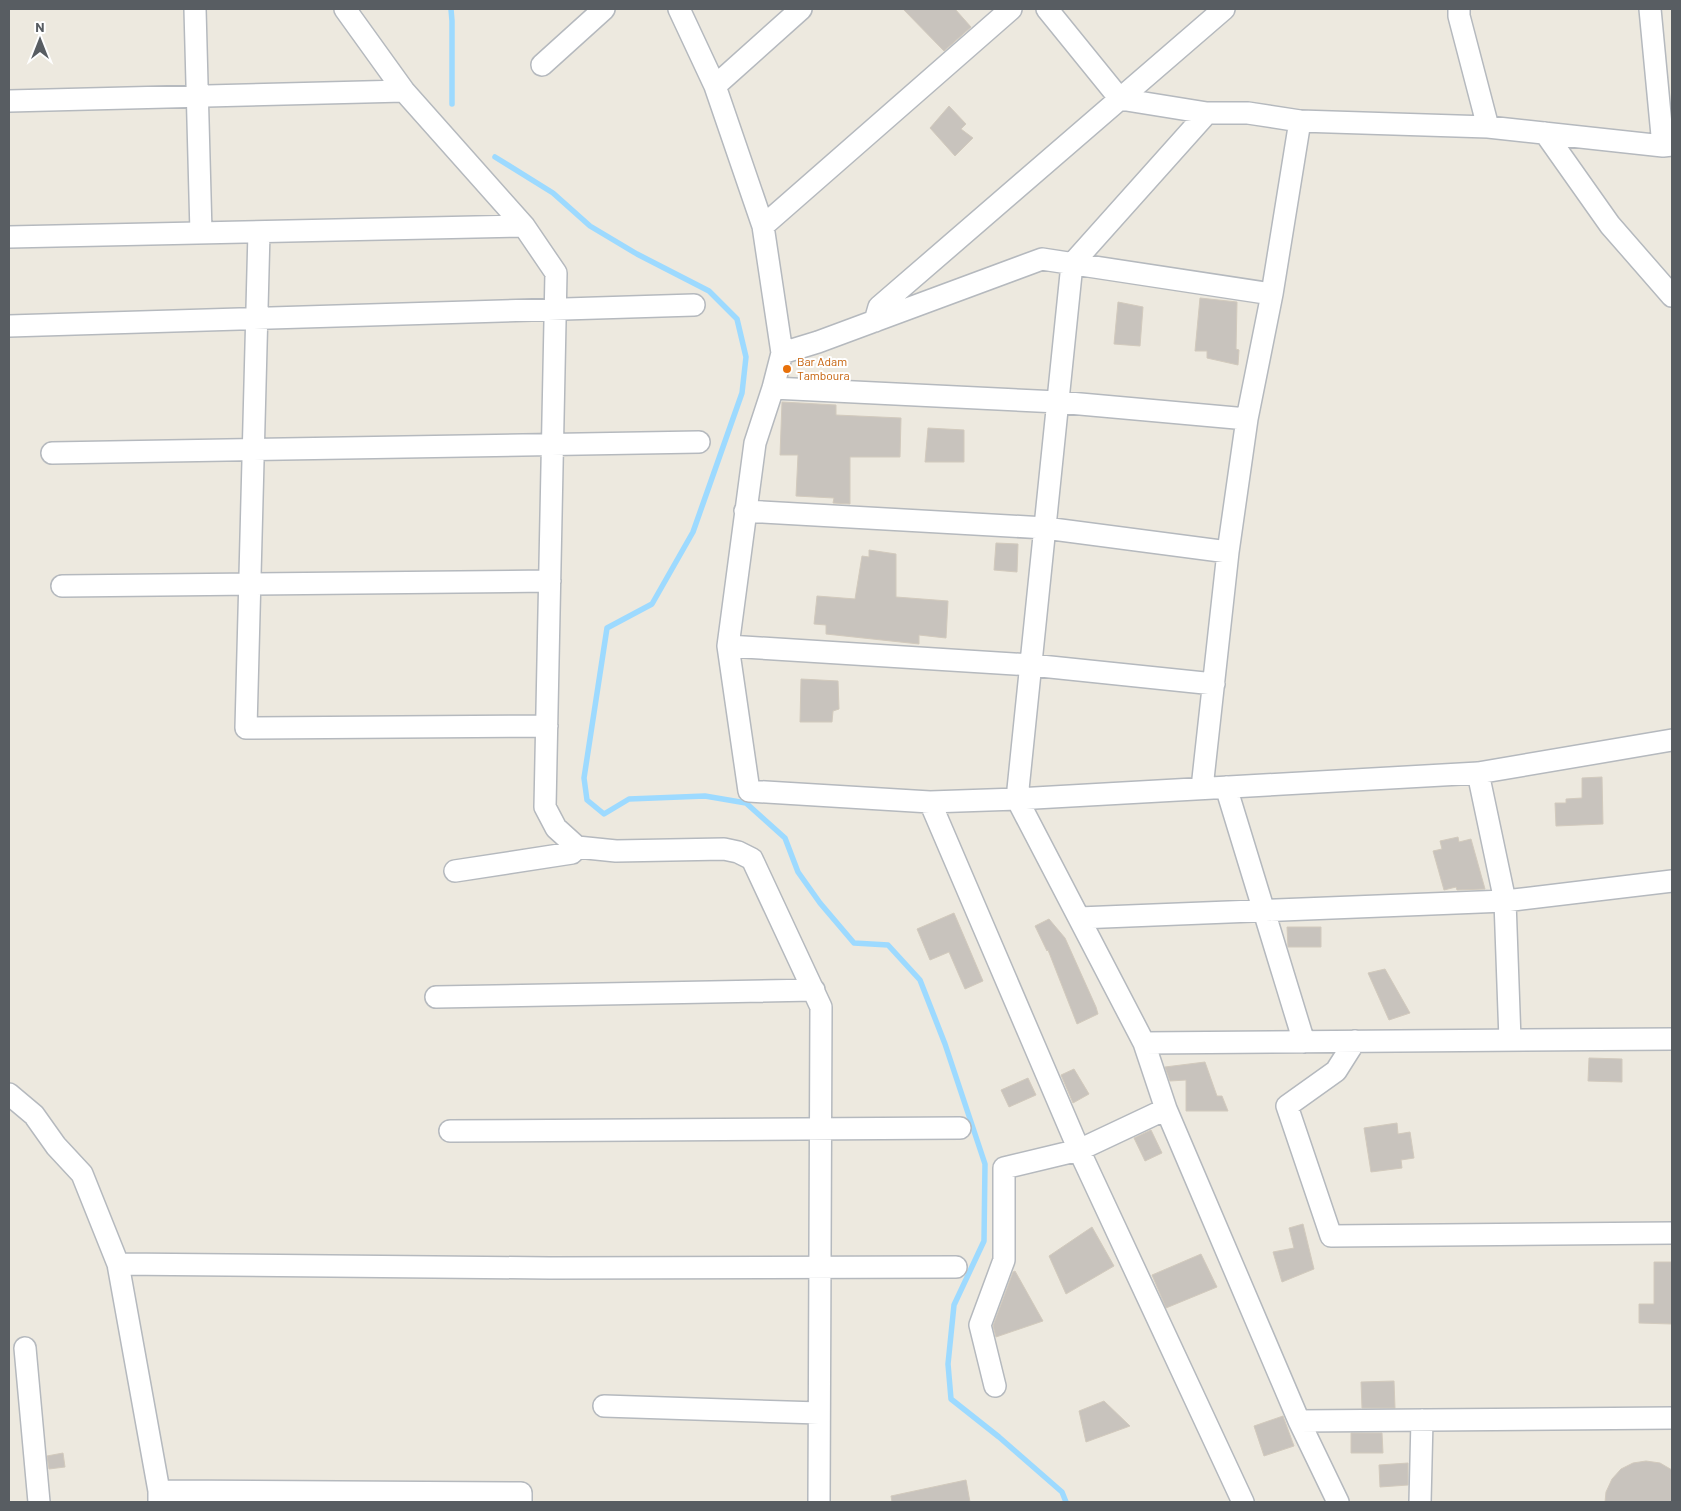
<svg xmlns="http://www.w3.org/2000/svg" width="1681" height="1511" viewBox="0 0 1681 1511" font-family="Barlow,sans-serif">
	<rect width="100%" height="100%" fill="#ede9df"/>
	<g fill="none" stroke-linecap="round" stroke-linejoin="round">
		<path stroke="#9ddaff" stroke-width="5.5" d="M 451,9 L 452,21 L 452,104
			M 495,157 L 553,193 L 590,226 L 637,254 L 709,291 L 737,319 L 746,357 L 742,393 L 693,532 L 652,604 L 607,628 L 584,778 L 587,800 L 604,814 L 629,799 L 705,796 L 746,803 L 785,838 L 798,872 L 820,903 L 854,943 L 888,945 L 920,980 L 945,1044 L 985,1164 L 984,1241 L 954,1305 L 948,1364 L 951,1399 L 999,1437 L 1062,1492 L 1066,1502"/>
	</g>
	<path fill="#c8c3bd" stroke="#d2cabd" d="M 903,9 L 955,9 L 971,27 L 944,51 Z
		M 949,106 L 966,124 L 961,129 L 973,138 L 955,156 L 930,128 Z
		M 1200,298 L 1237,302 L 1236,349 L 1239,350 L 1238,365 L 1207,358 L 1207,351 L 1195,351 Z
		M 1118,302 L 1143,307 L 1140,346 L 1114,344 Z
		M 782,402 L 836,405 L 836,415 L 901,418 L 900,457 L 850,457 L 850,504 L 833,503 L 834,498 L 796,496 L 798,455 L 780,455 Z
		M 928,428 L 964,430 L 964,462 L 925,462 Z
		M 996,543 L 1018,544 L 1017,572 L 994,570 Z
		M 869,550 L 896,554 L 896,597 L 948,601 L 946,638 L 919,635 L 919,644 L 826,634 L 826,625 L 814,624 L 817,596 L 855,599 L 862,556 L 869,557 Z
		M 801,679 L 838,681 L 839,709 L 833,711 L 832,722 L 800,722 Z
		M 1602,777 L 1603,824 L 1556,826 L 1555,803 L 1566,803 L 1566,799 L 1582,798 L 1582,778 Z
		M 1458,837 L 1459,842 L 1471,839 L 1485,889 L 1457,890 L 1456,887 L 1444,890 L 1433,851 L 1442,849 L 1440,841 Z
		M 954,913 L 983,981 L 965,989 L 949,952 L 930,960 L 917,929 Z
		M 1049,919 L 1065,938 L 1096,1007 L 1098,1014 L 1077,1024 L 1048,950 L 1047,951 L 1035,926 Z
		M 1287,927 L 1321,927 L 1321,947 L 1288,947 Z
		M 1385,969 L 1410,1013 L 1389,1020 L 1368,973 Z
		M 1589,1058 L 1622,1059 L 1622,1082 L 1588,1081 Z
		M 1205,1062 L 1217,1096 L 1222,1096 L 1228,1111 L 1186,1111 L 1186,1080 L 1170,1081 L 1165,1067 Z
		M 1074,1069 L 1089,1094 L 1073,1103 L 1061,1075 Z
		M 1028,1078 L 1036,1095 L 1009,1107 L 1001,1090 Z
		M 1397,1123 L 1398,1134 L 1410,1132 L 1414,1158 L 1401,1160 L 1402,1168 L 1371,1172 L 1364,1128 Z
		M 1151,1130 L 1162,1153 L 1145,1161 L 1134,1138 Z
		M 1303,1224 L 1314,1269 L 1282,1282 L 1273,1252 L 1294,1248 L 1289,1228 Z
		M 1092,1227 L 1114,1266 L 1066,1294 L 1049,1256 Z
		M 1201,1254 L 1217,1287 L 1166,1308 L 1152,1275 Z
		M 1654,1262 L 1672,1262 L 1672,1324 L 1639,1323 L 1639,1304 L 1654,1304 Z
		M 1015,1271 L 1043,1321 L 996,1337 L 993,1326 L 1013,1272 Z
		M 1394,1381 L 1395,1408 L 1362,1408 L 1361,1382 Z
		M 1104,1401 L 1130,1426 L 1086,1442 L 1079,1411 Z
		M 1283,1416 L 1294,1446 L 1264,1456 L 1254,1426 Z
		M 1351,1433 L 1382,1433 L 1383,1453 L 1351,1453 Z
		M 63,1453 L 65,1467 L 49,1469 L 47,1456 Z
		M 1646,1461 L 1660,1463 L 1672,1470 L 1672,1502 L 1605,1502 L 1606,1492 L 1612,1479 L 1621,1469 L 1633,1463 Z
		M 1408,1463 L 1408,1485 L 1380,1487 L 1379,1465 Z
		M 966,1480 L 970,1502 L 892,1502 L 891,1496 Z"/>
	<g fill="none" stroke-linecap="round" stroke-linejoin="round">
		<g stroke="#b5b9be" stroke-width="24">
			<path id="minor" d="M 195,9 L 201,233
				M 345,9 L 404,91 L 524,226 L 556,273 L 545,807 L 556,828 L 577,847 L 616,851 L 724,849 L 738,852 L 752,859 L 821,1007 L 819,1502
				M 679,9 L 715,86 L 763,226 L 782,353 L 773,388 L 755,443 L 728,646 L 749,791 L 930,802 L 1017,799 L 1478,773 L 1672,740
				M 1047,9 L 1120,99 L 1207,113 L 1248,113 L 1300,121 L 1488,127 L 1663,146 L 1672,145
				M 1459,9 L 1459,16 L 1488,127
				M 1650,9 L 1663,146
				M 542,65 L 604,9
				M 715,86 L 801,9
				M 9,101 L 404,91
				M 1207,113 L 1072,264 L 1017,799 L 1144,1043 L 1166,1109 L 1299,1421 L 1338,1502
				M 1545,133 L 1610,225 L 1672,296
				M 763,226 L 1011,9
				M 259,232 L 246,728 L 547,726
				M 9,237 L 524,226
				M 875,321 L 879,307 L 1224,9
				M 9,326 L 694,305
				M 782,353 L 818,342 L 1042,259 L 1272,294
				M 773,388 L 1058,402 L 1247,419
				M 52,453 L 699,442
				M 745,511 L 1045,528 L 1228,552
				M 62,586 L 550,581
				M 728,646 L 1031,665 L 1214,684
				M 1478,773 L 1505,901 L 1510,1040
				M 1226,787 L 1304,1042
				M 1202,788 L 1228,552 L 1247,419 L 1272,294 L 1300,121
				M 930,802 L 1079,1150 L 1243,1502
				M 455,871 L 572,853 L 577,847
				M 1079,918 L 1505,901 L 1672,881
				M 436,997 L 814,990
				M 1355,1041 L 1336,1071 L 1287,1106 L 1331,1236 L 1672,1233
				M 1144,1043 L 1672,1039
				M 9,1094 L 34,1115 L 56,1146 L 82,1174 L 118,1264 L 159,1491 L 159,1502
				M 450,1131 L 960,1128
				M 118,1264 L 550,1268 L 956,1267
				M 25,1348 L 39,1502
				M 995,1386 L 980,1325 L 1004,1260 L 1004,1168 L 1079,1150 L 1166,1109
				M 604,1406 L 819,1413
				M 1299,1421 L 1672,1418
				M 159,1491 L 521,1493 L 521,1502
				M 1420,1502 L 1422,1420"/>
		</g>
		<use href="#minor" stroke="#fff" stroke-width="21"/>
	</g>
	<circle fill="#e8710a" stroke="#fff" stroke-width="2" cx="787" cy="369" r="5"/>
	<g text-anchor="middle" stroke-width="4" stroke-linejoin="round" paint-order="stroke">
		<g font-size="12" fill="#c56008" stroke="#fff" text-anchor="start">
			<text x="797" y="366">Bar Adam<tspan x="797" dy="14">Tamboura</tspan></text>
		</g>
	</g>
	<rect width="1681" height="1511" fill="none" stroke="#585d62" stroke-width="20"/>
	<g transform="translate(40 40)" stroke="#ffffff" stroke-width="4" paint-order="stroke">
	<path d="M0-4L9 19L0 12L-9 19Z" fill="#585d62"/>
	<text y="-8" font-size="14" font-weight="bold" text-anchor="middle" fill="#585d62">N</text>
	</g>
</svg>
